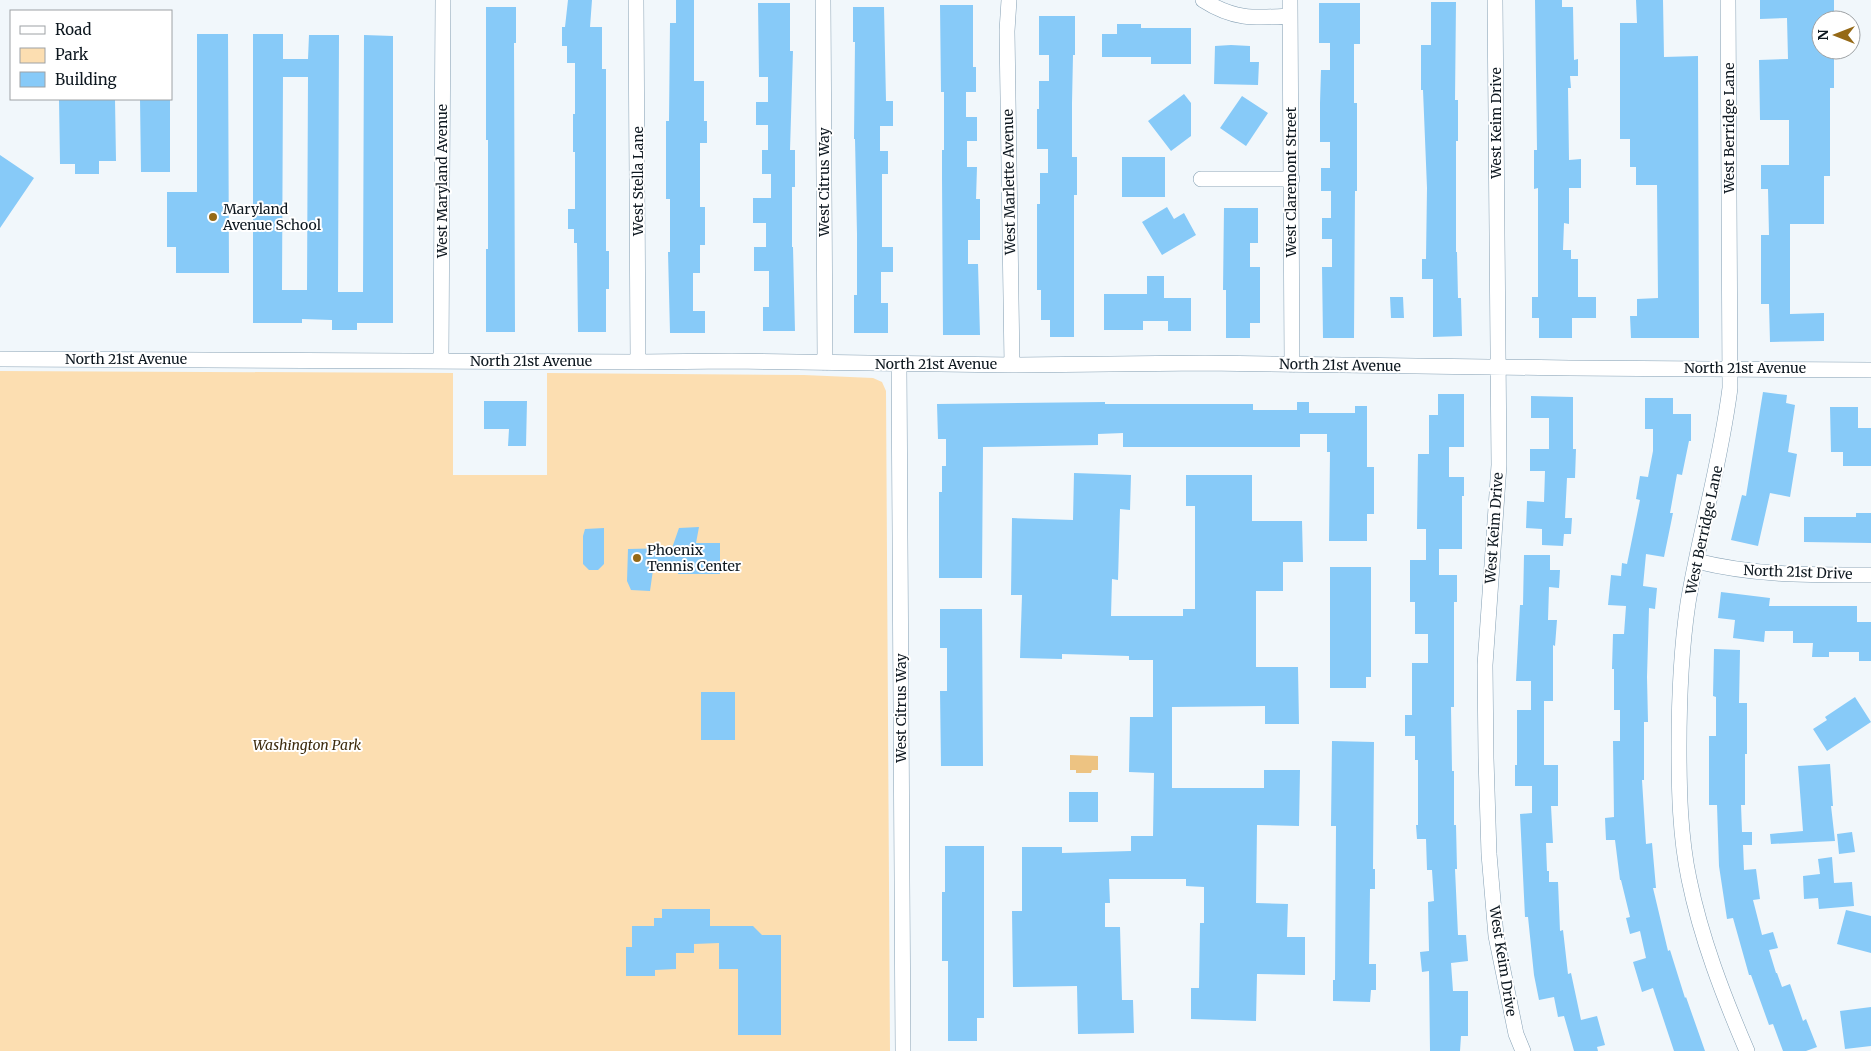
<svg xmlns="http://www.w3.org/2000/svg" width="1871" height="1051" viewBox="0 0 1871 1051" font-family="Merriweather,serif">
	<rect width="100%" height="100%" fill="#f1f7fb"/>
	<path fill="#fcdeb1" d="M 0,371 L 453,373 L 453,475 L 547,475 L 547,373 L 804,375 L 873,378 L 882,382 L 886,391 L 890,1051 L 0,1051 Z"/>
	<path fill="#edc382" d="M 1070,755 L 1098,756 L 1098,770 L 1092,770 L 1091,773 L 1076,773 L 1076,770 L 1070,770 Z"/>
	<path fill="#87caf8" fill-rule="evenodd" d="M 568,0 L 592,0 L 590,27 L 602,27 L 602,69 L 606,69 L 606,251 L 609,251 L 609,289 L 606,289 L 606,332 L 578,332 L 577,243 L 574,243 L 574,229 L 568,229 L 568,209 L 575,209 L 575,152 L 573,152 L 573,114 L 575,114 L 575,63 L 567,63 L 567,46 L 562,46 L 562,27 L 565,27 Z
		M 676,0 L 694,0 L 694,81 L 704,81 L 704,121 L 707,121 L 707,143 L 700,143 L 700,207 L 705,207 L 705,245 L 700,245 L 700,273 L 693,273 L 693,311 L 705,311 L 705,333 L 670,333 L 668,252 L 670,252 L 670,199 L 666,199 L 666,121 L 669,121 L 670,23 L 676,23 Z
		M 1535,0 L 1562,0 L 1562,7 L 1573,7 L 1574,60 L 1578,59 L 1578,76 L 1570,76 L 1571,88 L 1568,88 L 1569,160 L 1581,159 L 1581,188 L 1569,188 L 1569,224 L 1564,223 L 1563,250 L 1571,250 L 1571,259 L 1578,259 L 1578,297 L 1596,297 L 1596,318 L 1572,318 L 1572,338 L 1539,338 L 1539,318 L 1532,318 L 1532,297 L 1538,297 L 1538,188 L 1534,189 L 1534,150 L 1537,150 Z
		M 1636,0 L 1663,0 L 1664,57 L 1698,56 L 1699,338 L 1631,338 L 1630,316 L 1637,316 L 1637,299 L 1658,298 L 1657,185 L 1636,185 L 1636,167 L 1630,167 L 1630,139 L 1620,139 L 1620,23 L 1637,23 Z
		M 1760,0 L 1834,0 L 1834,20 L 1821,20 L 1821,50 L 1834,50 L 1834,88 L 1830,88 L 1830,176 L 1824,176 L 1824,224 L 1790,224 L 1790,314 L 1824,313 L 1824,341 L 1770,342 L 1769,304 L 1761,304 L 1761,235 L 1769,235 L 1768,189 L 1761,189 L 1761,165 L 1789,165 L 1789,120 L 1760,120 L 1759,60 L 1788,59 L 1787,18 L 1760,19 Z
		M 1431,2 L 1456,2 L 1455,100 L 1458,100 L 1458,141 L 1456,141 L 1456,252 L 1457,252 L 1458,298 L 1461,298 L 1462,336 L 1433,337 L 1433,279 L 1422,279 L 1422,259 L 1426,259 L 1427,188 L 1423,90 L 1421,90 L 1421,45 L 1431,45 Z
		M 758,3 L 790,3 L 790,51 L 793,51 L 790,150 L 795,150 L 795,187 L 792,187 L 792,247 L 793,247 L 795,331 L 763,331 L 763,307 L 769,307 L 769,271 L 754,271 L 754,247 L 766,247 L 766,223 L 753,223 L 753,198 L 771,198 L 771,174 L 762,174 L 762,150 L 768,150 L 768,125 L 756,125 L 756,102 L 768,102 L 768,77 L 759,77 Z
		M 1319,3 L 1360,3 L 1360,44 L 1354,44 L 1354,103 L 1357,103 L 1357,191 L 1355,191 L 1354,338 L 1323,338 L 1322,267 L 1332,267 L 1332,239 L 1322,239 L 1322,218 L 1331,218 L 1331,191 L 1321,191 L 1321,168 L 1330,168 L 1330,142 L 1320,142 L 1320,103 L 1321,70 L 1330,70 L 1330,43 L 1319,43 Z
		M 940,5 L 973,5 L 973,67 L 976,67 L 976,92 L 966,92 L 966,117 L 977,117 L 977,141 L 967,141 L 967,167 L 977,167 L 976,199 L 980,199 L 980,240 L 968,240 L 968,264 L 978,264 L 980,335 L 943,335 L 942,178 L 942,150 L 944,150 L 944,92 L 941,92 Z
		M 486,7 L 516,7 L 516,43 L 514,43 L 515,332 L 486,332 L 486,249 L 488,249 L 488,140 L 486,140 Z
		M 853,7 L 884,7 L 886,101 L 893,101 L 893,126 L 880,126 L 880,151 L 888,151 L 888,174 L 882,174 L 882,247 L 893,247 L 893,272 L 881,272 L 881,303 L 888,303 L 888,333 L 854,333 L 854,295 L 857,295 L 857,234 L 855,139 L 854,139 L 855,42 L 853,42 Z
		M 1039,16 L 1075,16 L 1075,55 L 1073,55 L 1072,103 L 1072,157 L 1077,157 L 1077,195 L 1074,195 L 1074,337 L 1050,337 L 1050,320 L 1041,320 L 1041,290 L 1037,290 L 1037,204 L 1040,204 L 1040,173 L 1048,173 L 1048,149 L 1037,149 L 1037,109 L 1039,109 L 1039,81 L 1049,81 L 1049,55 L 1039,55 Z
		M 1117,24 L 1141,24 L 1141,28 L 1191,28 L 1191,64 L 1151,64 L 1151,57 L 1102,57 L 1102,34 L 1117,34 Z
		M 197,34 L 228,34 L 229,273 L 176,273 L 176,247 L 167,247 L 167,192 L 197,192 Z
		M 253,34 L 283,34 L 283,59 L 308,59 L 309,35 L 339,35 L 338,292 L 363,292 L 364,35 L 393,36 L 393,323 L 357,323 L 357,330 L 332,330 L 332,320 L 302,319 L 302,323 L 253,323 ZM 283,77 L 308,77 L 307,290 L 282,290 Z
		M 1231,45 L 1250,46 L 1250,62 L 1259,62 L 1258,85 L 1214,84 L 1215,46 Z
		M 1184,94 L 1191,103 L 1191,136 L 1171,151 L 1148,121 Z
		M 1242,96 L 1268,113 L 1246,146 L 1220,128 Z
		M 59,99 L 115,99 L 116,161 L 99,161 L 99,174 L 75,174 L 75,164 L 60,164 Z
		M 140,99 L 170,99 L 170,172 L 141,172 Z
		M 0,155 L 34,178 L 0,228 Z
		M 1122,157 L 1165,157 L 1165,197 L 1122,197 Z
		M 1167,207 L 1174,219 L 1184,213 L 1196,235 L 1162,255 L 1142,222 Z
		M 1224,208 L 1258,208 L 1258,243 L 1250,243 L 1250,267 L 1260,267 L 1260,323 L 1250,323 L 1250,338 L 1226,338 L 1226,290 L 1223,290 Z
		M 1147,276 L 1164,276 L 1164,298 L 1191,298 L 1191,331 L 1168,331 L 1168,321 L 1143,321 L 1143,330 L 1104,330 L 1104,294 L 1147,294 Z
		M 1390,297 L 1403,297 L 1404,318 L 1391,318 Z
		M 1763,392 L 1787,395 L 1786,403 L 1795,405 L 1788,452 L 1797,454 L 1790,497 L 1770,493 L 1758,546 L 1731,540 L 1742,495 L 1746,496 Z
		M 1438,394 L 1464,394 L 1464,447 L 1449,447 L 1449,477 L 1464,477 L 1464,496 L 1462,496 L 1462,549 L 1439,549 L 1439,575 L 1457,575 L 1457,602 L 1454,602 L 1454,707 L 1451,707 L 1452,771 L 1454,771 L 1454,825 L 1456,825 L 1457,869 L 1455,869 L 1458,935 L 1466,935 L 1468,961 L 1451,963 L 1453,991 L 1468,991 L 1468,1036 L 1461,1036 L 1460,1051 L 1430,1051 L 1429,971 L 1422,972 L 1420,952 L 1429,951 L 1428,902 L 1434,901 L 1432,870 L 1427,870 L 1426,839 L 1417,839 L 1416,825 L 1418,825 L 1418,760 L 1415,760 L 1415,736 L 1405,736 L 1405,715 L 1412,715 L 1412,663 L 1428,663 L 1428,634 L 1415,634 L 1415,602 L 1410,602 L 1410,560 L 1426,560 L 1426,529 L 1417,529 L 1418,454 L 1429,454 L 1429,415 L 1438,415 Z
		M 1531,396 L 1573,397 L 1573,449 L 1576,449 L 1575,478 L 1567,478 L 1565,518 L 1572,518 L 1571,534 L 1564,534 L 1563,546 L 1542,545 L 1542,529 L 1526,528 L 1527,501 L 1544,502 L 1545,471 L 1530,471 L 1530,449 L 1549,449 L 1549,418 L 1531,418 Z
		M 1645,398 L 1673,398 L 1673,414 L 1691,414 L 1691,441 L 1689,441 L 1682,475 L 1677,474 L 1670,513 L 1673,513 L 1664,557 L 1646,554 L 1643,586 L 1657,588 L 1655,609 L 1649,608 L 1647,677 L 1648,722 L 1644,722 L 1644,780 L 1642,780 L 1646,844 L 1652,843 L 1656,888 L 1653,888 L 1668,951 L 1670,950 L 1685,998 L 1686,997 L 1705,1051 L 1674,1051 L 1653,988 L 1642,992 L 1633,962 L 1646,958 L 1640,931 L 1630,934 L 1626,918 L 1630,917 L 1621,880 L 1620,880 L 1615,840 L 1606,840 L 1605,818 L 1614,817 L 1613,741 L 1620,741 L 1620,710 L 1614,710 L 1614,669 L 1612,669 L 1613,634 L 1624,634 L 1626,606 L 1608,605 L 1611,575 L 1621,576 L 1622,563 L 1627,564 L 1640,500 L 1636,499 L 1640,476 L 1648,477 L 1653,451 L 1653,429 L 1645,429 Z
		M 484,401 L 527,401 L 526,446 L 508,446 L 509,429 L 484,429 Z
		M 1105,402 L 1105,404 L 1253,404 L 1253,410 L 1297,410 L 1297,402 L 1309,402 L 1309,413 L 1355,413 L 1355,406 L 1367,406 L 1367,467 L 1374,467 L 1374,514 L 1367,514 L 1367,541 L 1329,541 L 1330,452 L 1327,452 L 1327,434 L 1300,434 L 1300,447 L 1123,447 L 1123,433 L 1098,434 L 1098,445 L 983,447 L 982,578 L 939,578 L 939,492 L 942,492 L 942,466 L 946,466 L 946,439 L 938,439 L 937,404 Z
		M 1830,407 L 1858,407 L 1858,428 L 1871,428 L 1871,466 L 1843,466 L 1843,452 L 1831,452 Z
		M 1074,473 L 1131,475 L 1130,510 L 1120,509 L 1118,580 L 1112,579 L 1111,616 L 1183,616 L 1183,609 L 1195,609 L 1195,506 L 1186,506 L 1186,475 L 1252,475 L 1252,521 L 1302,521 L 1303,562 L 1283,562 L 1283,591 L 1256,591 L 1256,667 L 1298,667 L 1299,724 L 1265,724 L 1265,706 L 1172,707 L 1172,788 L 1264,788 L 1264,770 L 1300,770 L 1299,826 L 1257,825 L 1256,903 L 1288,904 L 1287,937 L 1305,937 L 1305,975 L 1257,974 L 1256,1021 L 1191,1019 L 1191,988 L 1199,988 L 1200,923 L 1204,923 L 1204,887 L 1186,886 L 1186,879 L 1109,879 L 1110,903 L 1105,903 L 1105,927 L 1120,927 L 1122,1000 L 1133,1000 L 1134,1033 L 1078,1034 L 1077,986 L 1013,987 L 1012,911 L 1022,911 L 1022,847 L 1062,847 L 1062,853 L 1131,851 L 1131,836 L 1153,836 L 1154,773 L 1129,772 L 1130,717 L 1153,717 L 1153,660 L 1129,660 L 1129,656 L 1062,654 L 1062,659 L 1020,658 L 1022,595 L 1011,595 L 1012,518 L 1073,520 Z
		M 1856,513 L 1871,513 L 1871,543 L 1804,542 L 1804,517 L 1856,517 Z
		M 699,527 L 696,543 L 720,543 L 720,574 L 678,574 L 678,571 L 653,570 L 650,591 L 631,590 L 627,581 L 628,549 L 672,548 L 679,528 Z
		M 604,528 L 604,564 L 598,570 L 589,570 L 583,564 L 583,536 L 585,529 Z
		M 1524,555 L 1550,555 L 1550,570 L 1560,570 L 1559,588 L 1549,587 L 1548,620 L 1557,620 L 1555,646 L 1553,645 L 1553,701 L 1544,701 L 1544,765 L 1558,765 L 1558,806 L 1551,806 L 1553,843 L 1546,843 L 1547,871 L 1549,871 L 1549,882 L 1558,882 L 1560,931 L 1563,930 L 1568,974 L 1571,973 L 1581,1020 L 1597,1016 L 1605,1045 L 1597,1047 L 1598,1051 L 1574,1051 L 1564,1016 L 1558,1017 L 1554,997 L 1539,1000 L 1534,975 L 1528,917 L 1525,917 L 1520,814 L 1532,813 L 1532,786 L 1515,786 L 1515,765 L 1517,765 L 1517,710 L 1531,710 L 1531,681 L 1516,681 L 1520,605 L 1523,605 Z
		M 1330,567 L 1371,567 L 1371,677 L 1366,677 L 1366,688 L 1330,688 Z
		M 1721,592 L 1770,598 L 1769,606 L 1857,606 L 1857,622 L 1871,622 L 1871,661 L 1859,661 L 1859,652 L 1829,652 L 1829,657 L 1812,657 L 1813,643 L 1793,643 L 1793,631 L 1765,631 L 1764,642 L 1733,638 L 1735,620 L 1718,618 Z
		M 940,609 L 982,609 L 983,766 L 941,766 L 940,691 L 947,691 L 947,648 L 940,648 Z
		M 1714,649 L 1740,650 L 1739,703 L 1747,703 L 1747,754 L 1745,754 L 1745,805 L 1741,805 L 1742,832 L 1752,832 L 1752,845 L 1743,845 L 1744,870 L 1756,869 L 1760,899 L 1753,900 L 1762,935 L 1773,932 L 1778,948 L 1769,950 L 1776,973 L 1777,973 L 1782,987 L 1790,984 L 1803,1021 L 1806,1019 L 1817,1047 L 1806,1051 L 1783,1051 L 1773,1024 L 1769,1025 L 1751,975 L 1749,975 L 1733,918 L 1727,919 L 1719,866 L 1717,805 L 1709,805 L 1709,736 L 1716,736 L 1716,697 L 1713,696 Z
		M 701,692 L 735,692 L 735,740 L 701,740 Z
		M 1855,697 L 1871,722 L 1827,751 L 1813,729 L 1827,720 L 1825,717 Z
		M 1332,741 L 1374,742 L 1373,869 L 1375,869 L 1375,889 L 1370,889 L 1369,964 L 1376,964 L 1376,990 L 1371,990 L 1370,1002 L 1333,1001 L 1333,980 L 1335,980 L 1336,826 L 1331,826 Z
		M 1830,764 L 1833,806 L 1831,806 L 1835,841 L 1771,844 L 1770,834 L 1803,831 L 1798,766 Z
		M 1069,792 L 1098,792 L 1098,822 L 1069,822 Z
		M 1852,832 L 1855,852 L 1839,854 L 1837,834 Z
		M 945,846 L 984,846 L 984,1018 L 977,1018 L 977,1041 L 948,1041 L 948,961 L 942,961 L 942,892 L 945,892 Z
		M 1832,857 L 1834,883 L 1852,882 L 1854,906 L 1819,909 L 1818,898 L 1804,899 L 1803,876 L 1820,874 L 1818,859 Z
		M 662,909 L 710,909 L 710,926 L 753,926 L 762,935 L 781,935 L 781,1035 L 738,1035 L 738,969 L 719,969 L 719,943 L 694,944 L 694,953 L 676,953 L 676,969 L 655,970 L 655,976 L 626,976 L 626,947 L 632,947 L 632,926 L 654,926 L 654,918 L 662,918 Z
		M 1846,910 L 1871,916 L 1871,953 L 1837,944 Z
		M 1871,1007 L 1871,1046 L 1845,1049 L 1840,1011 Z"/>
	<g fill="none" stroke-linecap="round" stroke-linejoin="round">
		<g stroke="#849fb3" stroke-width="16">
			<path id="minor" d="M 636,0 L 638,362
				M 823,0 L 825,363
				M 1009,0 L 1007,31 L 1012,365
				M 1203,0 C 1234,20 1255,18 1290,16
				M 1290,0 L 1292,365
				M 1495,0 L 1499,465 L 1485,665 L 1486,758 L 1489,854 L 1496,936 L 1516,1034 L 1523,1051
				M 1728,0 L 1730,388 C 1721,461 1700,531 1688,603 C 1681,650 1679,699 1679,747 C 1679,791 1680,836 1689,879 C 1701,938 1723,995 1747,1051
				M 1201,179 L 1292,179
				M 0,359 L 638,362 L 732,361 L 1012,365 L 1205,363 L 1570,368 L 1871,370
				M 441,361 L 443,0
				M 899,364 L 903,1051
				M 1696,561 C 1756,576 1810,575 1871,575"/>
		</g>
		<use href="#minor" stroke="#fff" stroke-width="15"/>
	</g>
	<g fill="#956916" stroke="#fff" stroke-width="2">
		<circle cx="213" cy="217" r="5"/>
		<circle cx="637" cy="558" r="5"/>
	</g>
	<g text-anchor="middle" stroke-width="4" stroke-linejoin="round" paint-order="stroke">
		<g font-size="14" fill="#0d171f" stroke="#fff">
			<text transform="translate(1496 123) rotate(-90)" y="5">West Keim Drive</text>
			<text transform="translate(1729 128) rotate(-90)" y="5">West Berridge Lane</text>
			<text transform="translate(442 181) rotate(-90)" y="5">West Maryland Avenue</text>
			<text transform="translate(638 181) rotate(-90)" y="5">West Stella Lane</text>
			<text transform="translate(824 182) rotate(-90)" y="5">West Citrus Way</text>
			<text transform="translate(1009 182) rotate(-91)" y="5">West Marlette Avenue</text>
			<text transform="translate(1291 182) rotate(-90)" y="5">West Claremont Street</text>
			<text x="126" y="364">North 21st Avenue</text>
			<text x="531" y="366">North 21st Avenue</text>
			<text x="936" y="369">North 21st Avenue</text>
			<text transform="translate(1340 365) rotate(1)" y="5">North 21st Avenue</text>
			<text x="1745" y="373">North 21st Avenue</text>
			<text transform="translate(1494 528) rotate(-86)" y="5">West Keim Drive</text>
			<text transform="translate(1704 530) rotate(-78)" y="5">West Berridge Lane</text>
			<text transform="translate(1798 572) rotate(2)" y="5">North 21st Drive</text>
			<text transform="translate(901 708) rotate(-90)" y="5">West Citrus Way</text>
			<text transform="translate(1503 961) rotate(81)" y="5">West Keim Drive</text>
		</g>
		<g font-size="14" fill="#0d171f" stroke="#fff" text-anchor="start">
			<text x="223" y="214">Maryland<tspan x="223" dy="16">Avenue School</tspan></text>
			<text x="647" y="555">Phoenix<tspan x="647" dy="16">Tennis Center</tspan></text>
		</g>
		<g font-size="14" font-style="italic" fill="#3e2c0f" stroke="#fff">
			<text x="307" y="750">Washington Park</text>
		</g>
	</g>
	<rect x="10" y="10" width="162" height="90" fill="#ffffff" stroke="#9ea2a5"/>
	<rect x="20" y="26" width="25" height="8" fill="#ffffff" stroke="#9ea2a5"/>
	<text x="55" y="35" font-size="15" fill="#0d171f">Road</text>
	<rect x="20" y="48" width="25" height="15" fill="#fcdeb1" stroke="#9ea2a5"/>
	<text x="55" y="60" font-size="15" fill="#0d171f">Park</text>
	<rect x="20" y="72" width="25" height="15" fill="#87caf8" stroke="#9ea2a5"/>
	<text x="55" y="85" font-size="15" fill="#0d171f">Building</text>
	<g transform="translate(1836 35) rotate(270)"><circle r="24" fill="#ffffff" stroke="#9ea2a5"/>
	<path d="M0-4L9 19L0 12L-9 19Z" fill="#956916"/>
	<text y="-8" font-size="14" font-weight="bold" text-anchor="middle" fill="#0d171f">N</text>
	</g>
</svg>
